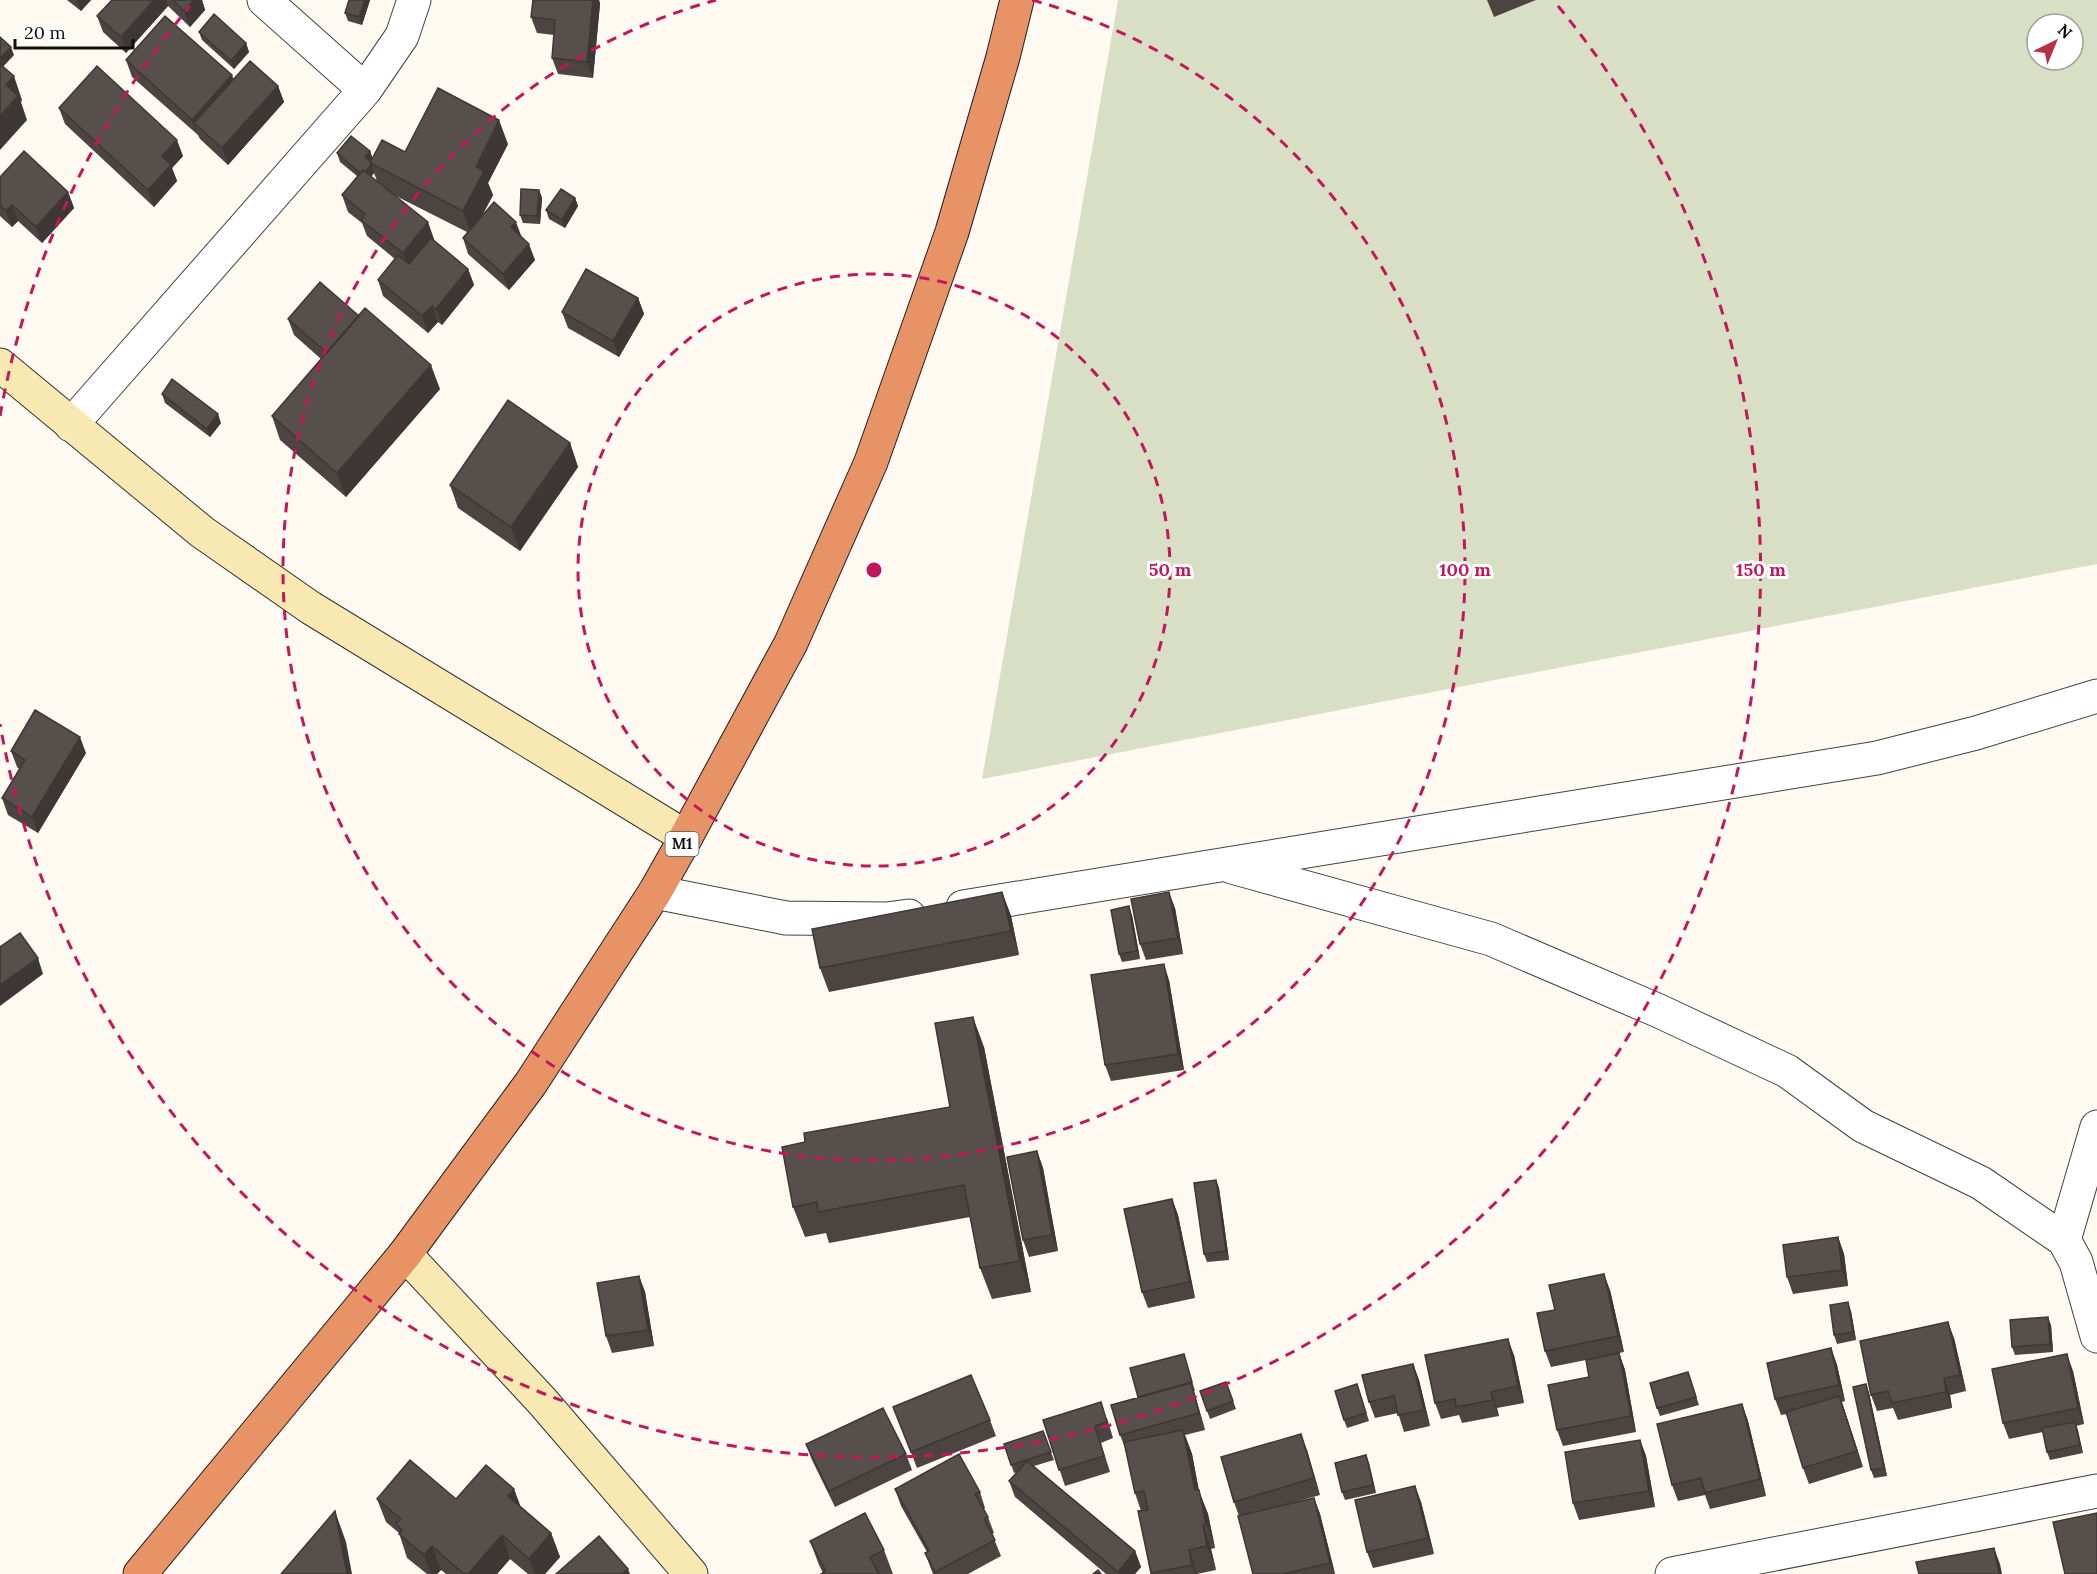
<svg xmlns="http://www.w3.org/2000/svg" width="2097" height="1574" viewBox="0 0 2097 1574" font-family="Lora,serif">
	<rect width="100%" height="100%" fill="#fefaf2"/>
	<path fill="#d9dfc4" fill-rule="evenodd" d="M 1118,0 L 2097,0 L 2097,564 L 982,779 ZM 2037,24 L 2073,24 L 2073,60 L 2037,60 Z"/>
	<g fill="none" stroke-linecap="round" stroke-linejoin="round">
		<g stroke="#424242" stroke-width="35">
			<path id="street" d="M 264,0 L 365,90
				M 71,425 L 365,90 L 402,36 L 414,0
				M 1232,867 L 1491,939 L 1659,1011 L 1787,1071 L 1863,1126 L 1981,1183 L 2064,1240 L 2076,1262 L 2097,1336
				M 655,892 L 786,918 L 886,919 L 909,916
				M 963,907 L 1877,758 L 1976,733 L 2097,696
				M 2064,1240 L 2097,1127
				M 1672,1574 L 2097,1491"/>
		</g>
		<g stroke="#313131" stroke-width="35">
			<path id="secondary" d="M 0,365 L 202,532 L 311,608 L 686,837
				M 405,1254 L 542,1401 L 691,1574"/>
		</g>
		<g stroke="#202020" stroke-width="35">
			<path id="highway" d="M 140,1574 L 405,1254 L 531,1083 L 655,892 L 686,837 L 791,643 L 871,462 L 952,232 L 1003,57 L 1017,0"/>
		</g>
		<use href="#street" stroke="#fff" stroke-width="33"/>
		<use href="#secondary" stroke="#f8e9b3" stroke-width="33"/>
		<use href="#highway" stroke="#e89366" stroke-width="33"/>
	</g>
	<path fill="#4b4441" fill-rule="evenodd" d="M 67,0 L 91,0 L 81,11 Z
		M 112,0 L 202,0 L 205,10 L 190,27 L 168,6 L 126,53 L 103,32 L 97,16 Z
		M 349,0 L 370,0 L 362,25 L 348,21 L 345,13 Z
		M 533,0 L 599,0 L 600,4 L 593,78 L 558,74 L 552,58 L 554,35 L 537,33 L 531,17 Z
		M 1487,0 L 1536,0 L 1494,17 Z
		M 199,32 L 246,43 L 249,52 L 234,69 L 202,40 Z
		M 126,60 L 233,80 L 278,86 L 284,102 L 228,165 L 200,139 L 198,135 L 132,77 Z
		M 59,108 L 183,156 L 172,168 L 177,181 L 154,207 L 65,124 Z
		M 508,144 L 488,183 L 493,195 L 482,215 L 521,236 L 535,260 L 509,290 L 468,254 L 463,238 L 467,232 L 392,194 L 434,239 L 433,240 L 468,269 L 474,285 L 442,325 L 438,322 L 428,333 L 383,296 L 378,280 L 395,259 L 367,236 L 362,223 L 348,212 L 342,195 L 357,176 L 340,162 L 337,153 L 370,151 L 373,159 L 405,152 ZM 374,173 L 377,181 L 371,177 Z
		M 0,177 L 68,192 L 74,208 L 42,243 L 18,221 L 12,227 L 0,216 Z
		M 539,190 L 542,198 L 540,224 L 523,223 L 520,215 Z
		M 575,198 L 578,206 L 565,228 L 549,219 L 546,210 Z
		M 638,298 L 644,314 L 619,357 L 568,328 L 562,312 Z
		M 359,316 L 440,389 L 346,497 L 280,440 L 272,416 L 321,359 L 294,335 L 288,319 Z
		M 162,394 L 221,423 L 210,437 L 165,403 Z
		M 570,443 L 578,467 L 520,551 L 458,508 L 450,485 Z
		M 11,751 L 86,753 L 38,833 L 8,815 L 2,798 L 19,769 L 17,767 Z
		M 1002,892 L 1011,916 L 1019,955 L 829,992 L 820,968 Z
		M 1175,908 L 1183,954 L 1146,960 L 1140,944 Z
		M 1132,915 L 1140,959 L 1122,962 L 1119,954 Z
		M 1169,980 L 1184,1070 L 1111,1081 L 1105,1065 Z
		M 984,1047 L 1031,1292 L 992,1299 L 980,1268 L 970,1217 L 829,1243 L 826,1233 L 805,1237 L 793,1207 L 805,1142 L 950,1107 Z
		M 1037,1151 L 1043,1168 L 1058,1251 L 1029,1257 L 1023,1240 Z
		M 1216,1180 L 1219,1188 L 1229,1260 L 1207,1262 L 1204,1254 Z
		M 1172,1199 L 1178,1215 L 1195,1298 L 1148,1308 L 1142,1292 Z
		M 1838,1237 L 1844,1254 L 1848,1286 L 1793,1294 L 1787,1277 Z
		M 639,1276 L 645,1292 L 654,1346 L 612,1353 L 606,1336 Z
		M 1610,1290 L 1624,1352 L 1597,1357 L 1619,1353 L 1625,1370 L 1636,1432 L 1563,1446 L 1557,1430 L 1589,1377 L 1586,1360 L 1551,1367 L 1545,1351 L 1555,1310 Z
		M 1851,1311 L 1856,1340 L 1837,1344 L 1834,1335 Z
		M 2051,1325 L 2053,1352 L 2015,1355 L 2012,1347 Z
		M 1954,1338 L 1966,1391 L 1950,1395 L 1952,1408 L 1898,1420 L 1893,1408 L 1877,1411 L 1871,1395 Z
		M 1831,1348 L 1837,1365 L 1845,1401 L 1842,1402 L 1863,1467 L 1809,1484 L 1803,1468 L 1787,1414 L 1781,1415 L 1775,1399 Z
		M 1184,1354 L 1195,1391 L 1194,1391 L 1205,1430 L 1185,1435 L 1192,1454 L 1199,1491 L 1208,1514 L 1215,1548 L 1211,1549 L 1216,1570 L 1197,1574 L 1151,1574 L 1138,1511 L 1141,1511 L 1135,1493 L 1126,1450 L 1120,1435 L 1138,1397 Z
		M 1514,1355 L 1524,1403 L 1497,1408 L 1499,1416 L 1462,1423 L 1459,1415 L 1441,1419 L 1435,1403 Z
		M 1413,1364 L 1419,1380 L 1430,1426 L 1404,1432 L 1398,1413 L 1375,1418 L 1369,1402 Z
		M 2073,1371 L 2084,1424 L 2076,1426 L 2083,1453 L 2050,1460 L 2047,1452 L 2043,1432 L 2009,1439 L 2003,1423 Z
		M 1691,1380 L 1699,1405 L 1660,1416 L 1657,1408 Z
		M 1226,1382 L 1236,1409 L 1210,1419 L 1200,1391 Z
		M 1866,1384 L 1869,1393 L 1887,1476 L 1874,1478 L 1871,1470 Z
		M 1360,1393 L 1369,1421 L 1347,1428 L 1344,1420 Z
		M 1742,1404 L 1748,1421 L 1766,1496 L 1710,1509 L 1705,1495 L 1678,1501 L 1672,1485 Z
		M 893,1407 L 990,1420 L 996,1436 L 917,1468 Z
		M 1107,1418 L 1113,1438 L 1101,1443 L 1110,1472 L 1065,1486 L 1043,1420 Z
		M 1043,1431 L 1054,1460 L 1034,1466 L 1135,1551 L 1141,1567 L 1135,1574 L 1106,1574 L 1015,1497 L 1009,1481 L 1018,1472 L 1014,1473 L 1004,1444 Z
		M 1640,1440 L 1646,1456 L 1655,1507 L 1579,1520 L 1573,1503 Z
		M 806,1444 L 906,1454 L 912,1470 L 835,1507 L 812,1460 Z
		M 1307,1450 L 1320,1495 L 1292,1503 L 1314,1498 L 1320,1514 L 1335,1574 L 1253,1574 L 1239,1516 L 1234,1502 Z
		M 1366,1455 L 1369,1463 L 1376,1493 L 1345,1500 L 1342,1492 Z
		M 1415,1486 L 1421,1502 L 1434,1554 L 1373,1568 L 1367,1552 Z
		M 514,1489 L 520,1506 L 551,1533 L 560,1557 L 545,1574 L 528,1574 L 510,1559 L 497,1574 L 446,1574 L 441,1570 L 437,1574 L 427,1574 L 407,1558 L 399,1533 L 386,1522 L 377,1499 L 456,1499 Z
		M 895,1489 L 980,1492 L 985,1508 L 984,1509 L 988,1517 L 994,1533 L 992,1534 L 1001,1556 L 968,1574 L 933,1574 L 925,1553 L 927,1552 L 901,1506 Z
		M 810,1541 L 884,1550 L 893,1574 L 821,1574 L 823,1573 L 819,1565 Z"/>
	<path fill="#3d3735" d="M 77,0 L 91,0 L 81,11 Z
		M 154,0 L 166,0 L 168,6 L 126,53 L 121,37 Z
		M 194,0 L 202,0 L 205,10 L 190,27 L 184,11 Z
		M 365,0 L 370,0 L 362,25 L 359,17 Z
		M 593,0 L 599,0 L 600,4 L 593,78 L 587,62 Z
		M 246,43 L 249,52 L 234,69 L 231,61 Z
		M 11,47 L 14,55 L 0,70 L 0,58 Z
		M 232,75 L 238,91 L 194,123 L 198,136 L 192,120 Z
		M 14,76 L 22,100 L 21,102 L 27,120 L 0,150 L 0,116 L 6,85 Z
		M 278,86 L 284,102 L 228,165 L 222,148 Z
		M 499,120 L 508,144 L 488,183 L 493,195 L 472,235 L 463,211 L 476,167 Z
		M 177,140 L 183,156 L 172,168 L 177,181 L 154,207 L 148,190 L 162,156 Z
		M 370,151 L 373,160 L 368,165 L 365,157 Z
		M 371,165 L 374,173 L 366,183 L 363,175 Z
		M 539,190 L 542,198 L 540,224 L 537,216 Z
		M 68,192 L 74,208 L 42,243 L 36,227 Z
		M 575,198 L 578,206 L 565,228 L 562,220 Z
		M 12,205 L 18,221 L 12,227 L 6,211 Z
		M 428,222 L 434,239 L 408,270 L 403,253 Z
		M 516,222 L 522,238 L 511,227 Z
		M 529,244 L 535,260 L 509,290 L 503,274 Z
		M 468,269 L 474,285 L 442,325 L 436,309 Z
		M 638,298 L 644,314 L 619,357 L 613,341 Z
		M 432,306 L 438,322 L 428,333 L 422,316 Z
		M 431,365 L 440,389 L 346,497 L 337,473 Z
		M 218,414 L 221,423 L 210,437 L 207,429 Z
		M 570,443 L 578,467 L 520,551 L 511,527 Z
		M 80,737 L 86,753 L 38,833 L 32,817 Z
		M 1002,892 L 1011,916 L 1019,955 L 1011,931 Z
		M 1169,892 L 1175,908 L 1183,954 L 1178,938 Z
		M 1129,906 L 1132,915 L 1140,959 L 1137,951 Z
		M 38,958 L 43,974 L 0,1006 L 0,985 Z
		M 1164,964 L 1169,980 L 1184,1070 L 1178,1054 Z
		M 973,1017 L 984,1047 L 1031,1292 L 1020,1261 Z
		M 1037,1151 L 1043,1168 L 1058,1251 L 1052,1235 Z
		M 1216,1180 L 1219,1188 L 1229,1260 L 1226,1251 Z
		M 1172,1199 L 1178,1215 L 1195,1298 L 1190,1282 Z
		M 1838,1237 L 1844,1254 L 1848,1286 L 1842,1270 Z
		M 1604,1274 L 1610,1290 L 1624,1352 L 1618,1336 Z
		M 639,1276 L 645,1292 L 654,1346 L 648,1330 Z
		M 1848,1302 L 1851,1311 L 1856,1340 L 1853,1332 Z
		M 2048,1317 L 2051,1325 L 2053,1352 L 2050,1344 Z
		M 1948,1322 L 1954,1338 L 1966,1391 L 1960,1375 Z
		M 1508,1339 L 1514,1355 L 1524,1403 L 1518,1386 Z
		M 1831,1348 L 1837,1365 L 1845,1401 L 1839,1385 Z
		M 1619,1353 L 1625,1370 L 1636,1432 L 1631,1416 Z
		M 2067,1354 L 2073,1371 L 2084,1424 L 2078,1408 Z
		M 1413,1364 L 1419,1380 L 1430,1426 L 1424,1410 Z
		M 1944,1378 L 1950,1395 L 1952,1408 L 1946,1392 Z
		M 1191,1383 L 1196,1399 L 1205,1430 L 1199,1413 Z
		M 1866,1384 L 1869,1393 L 1887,1476 L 1884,1468 Z
		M 1491,1392 L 1497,1408 L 1499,1416 L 1493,1400 Z
		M 1839,1396 L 1845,1412 L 1863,1467 L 1857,1451 Z
		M 1742,1404 L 1748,1421 L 1766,1496 L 1760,1479 Z
		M 2075,1422 L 2078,1430 L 2083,1453 L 2080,1445 Z
		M 1183,1430 L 1192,1454 L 1199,1491 L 1208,1514 L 1215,1548 L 1195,1490 Z
		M 1301,1434 L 1307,1450 L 1320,1495 L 1314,1478 Z
		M 1640,1440 L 1646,1456 L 1655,1507 L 1649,1491 Z
		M 1366,1455 L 1369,1463 L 1376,1493 L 1373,1485 Z
		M 1415,1486 L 1421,1502 L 1434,1554 L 1428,1538 Z
		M 514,1489 L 523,1513 L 508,1496 Z
		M 1314,1498 L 1320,1514 L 1335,1574 L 1330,1563 Z
		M 335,1511 L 346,1542 L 352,1574 L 347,1574 Z
		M 1203,1525 L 1211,1549 L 1216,1570 L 1207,1546 Z
		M 551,1533 L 560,1557 L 545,1574 L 535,1574 L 529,1559 Z
		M 502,1535 L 510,1559 L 497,1574 L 468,1574 Z
		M 432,1546 L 441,1570 L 437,1574 L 431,1574 L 424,1555 Z
		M 1994,1548 L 2000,1564 L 2002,1574 L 1999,1574 Z
		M 1189,1550 L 1197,1574 L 1195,1574 L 1192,1565 Z
		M 1135,1551 L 1141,1567 L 1135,1574 L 1118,1574 L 1118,1572 Z
		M 628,1569 L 630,1574 L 622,1574 Z"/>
	<path fill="#574f4c" stroke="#3d3735" stroke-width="1.5" d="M 112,0 L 154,0 L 121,37 L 97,16 Z
		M 173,0 L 194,0 L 184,11 Z
		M 349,0 L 365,0 L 359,17 L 345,13 Z
		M 533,0 L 593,0 L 587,62 L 552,58 L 555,20 L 531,17 Z
		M 214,14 L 246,43 L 231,61 L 199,32 Z
		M 165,16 L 232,75 L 192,120 L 126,60 Z
		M 0,37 L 11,47 L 0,58 Z
		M 250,61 L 278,86 L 222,148 L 194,123 Z
		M 0,64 L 14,76 L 6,85 L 18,96 L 0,116 Z
		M 97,66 L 177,140 L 162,156 L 171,165 L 148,190 L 59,108 Z
		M 438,88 L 499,120 L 476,167 L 484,171 L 463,211 L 370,163 L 382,140 L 405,152 Z
		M 351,136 L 370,151 L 365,157 L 371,162 L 371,165 L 365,172 L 363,170 L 360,173 L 337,153 Z
		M 24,151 L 68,192 L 36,227 L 12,205 L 6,211 L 0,205 L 0,177 Z
		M 363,170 L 428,222 L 403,253 L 361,220 L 365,214 L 342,195 Z
		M 521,189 L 539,190 L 537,216 L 520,215 Z
		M 561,189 L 575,198 L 562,220 L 546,210 Z
		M 494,202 L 516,222 L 511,227 L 529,244 L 503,274 L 463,238 Z
		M 431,238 L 468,269 L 436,309 L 432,306 L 422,316 L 378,280 L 398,255 L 409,264 Z
		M 586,269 L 638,298 L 613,341 L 562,312 Z
		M 320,282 L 359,316 L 327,353 L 288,319 Z
		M 365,308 L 431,365 L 337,473 L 272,416 Z
		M 172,379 L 218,414 L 207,429 L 162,394 Z
		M 508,400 L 570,443 L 511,527 L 450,485 Z
		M 35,710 L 80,737 L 32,817 L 2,798 L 25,760 L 11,751 Z
		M 1002,892 L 1011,931 L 820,968 L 812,929 Z
		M 1169,892 L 1178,938 L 1140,944 L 1131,899 Z
		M 1129,906 L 1137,951 L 1119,954 L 1111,910 Z
		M 20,933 L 38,958 L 0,985 L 0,947 Z
		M 1164,964 L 1178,1054 L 1105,1065 L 1091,975 Z
		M 973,1017 L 1020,1261 L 980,1268 L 964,1185 L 818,1212 L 817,1202 L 793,1207 L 782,1147 L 805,1142 L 804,1133 L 950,1107 L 935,1023 Z
		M 1037,1151 L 1052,1235 L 1023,1240 L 1007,1157 Z
		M 1216,1180 L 1226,1251 L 1204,1254 L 1194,1183 Z
		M 1172,1199 L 1190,1282 L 1142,1292 L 1124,1209 Z
		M 1838,1237 L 1842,1270 L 1787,1277 L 1783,1245 Z
		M 1604,1274 L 1618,1336 L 1545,1351 L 1537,1313 L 1555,1310 L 1549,1285 Z
		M 639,1276 L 648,1330 L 606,1336 L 597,1283 Z
		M 1848,1302 L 1853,1332 L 1834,1335 L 1830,1305 Z
		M 2048,1317 L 2050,1344 L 2012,1347 L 2010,1320 Z
		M 1948,1322 L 1960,1375 L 1944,1378 L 1946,1392 L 1892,1403 L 1888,1391 L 1871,1395 L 1860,1341 Z
		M 1508,1339 L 1518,1386 L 1491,1392 L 1493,1400 L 1456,1407 L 1455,1399 L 1435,1403 L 1425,1355 Z
		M 1831,1348 L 1839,1385 L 1775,1399 L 1767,1363 Z
		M 1619,1353 L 1631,1416 L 1557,1430 L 1548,1385 L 1589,1377 L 1586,1360 Z
		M 1184,1354 L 1192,1382 L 1138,1397 L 1130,1368 Z
		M 2067,1354 L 2078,1408 L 2003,1423 L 1992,1369 Z
		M 1413,1364 L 1424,1410 L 1398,1415 L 1394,1396 L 1369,1402 L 1362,1375 Z
		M 1688,1372 L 1696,1397 L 1657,1408 L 1650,1383 Z
		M 971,1375 L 990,1420 L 911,1452 L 893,1407 Z
		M 1226,1382 L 1233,1401 L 1207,1411 L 1200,1391 Z
		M 1191,1383 L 1199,1413 L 1120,1435 L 1111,1405 Z
		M 1357,1384 L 1366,1413 L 1344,1420 L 1335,1391 Z
		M 1866,1384 L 1884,1468 L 1871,1470 L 1853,1387 Z
		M 1839,1396 L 1857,1451 L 1803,1468 L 1786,1412 Z
		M 1101,1402 L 1107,1422 L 1095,1426 L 1104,1456 L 1059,1470 L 1043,1420 Z
		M 1742,1404 L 1760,1479 L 1705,1493 L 1701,1478 L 1672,1485 L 1657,1424 Z
		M 883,1408 L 906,1454 L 829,1491 L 806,1444 Z
		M 2075,1422 L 2080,1445 L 2047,1452 L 2042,1428 Z
		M 1183,1430 L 1195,1490 L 1199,1490 L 1206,1524 L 1203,1525 L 1207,1546 L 1189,1550 L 1192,1565 L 1151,1573 L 1138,1511 L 1148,1510 L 1144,1491 L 1135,1493 L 1124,1442 Z
		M 1043,1431 L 1051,1452 L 1011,1465 L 1004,1444 Z
		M 1301,1434 L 1314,1478 L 1234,1502 L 1221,1457 Z
		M 1640,1440 L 1649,1491 L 1573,1503 L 1565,1452 Z
		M 959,1454 L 980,1492 L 975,1494 L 988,1517 L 984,1519 L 995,1540 L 935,1572 L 925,1553 L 929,1551 L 895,1489 Z
		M 1366,1455 L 1373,1485 L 1342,1492 L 1335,1463 Z
		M 410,1460 L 456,1499 L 486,1465 L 514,1489 L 508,1496 L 551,1533 L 529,1559 L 502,1535 L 468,1574 L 464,1574 L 432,1546 L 424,1555 L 399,1534 L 402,1530 L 396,1524 L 401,1519 L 377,1499 Z
		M 1027,1461 L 1135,1551 L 1118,1572 L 1009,1481 Z
		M 1415,1486 L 1428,1538 L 1367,1552 L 1355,1500 Z
		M 1314,1498 L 1330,1563 L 1283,1574 L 1253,1574 L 1238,1516 Z
		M 335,1511 L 347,1574 L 281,1574 Z
		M 865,1513 L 884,1550 L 870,1557 L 879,1574 L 821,1574 L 826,1571 L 810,1541 Z
		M 2097,1513 L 2097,1574 L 2065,1574 L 2053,1522 Z
		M 599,1536 L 628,1569 L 622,1574 L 556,1574 Z
		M 1994,1548 L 1999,1574 L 1919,1574 L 1916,1562 Z
		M 1098,1570 L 1101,1574 L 1093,1574 Z"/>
	<g fill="none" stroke="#c2185b" stroke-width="3" stroke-dasharray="10 8">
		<circle cx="874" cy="570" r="296"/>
		<path d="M1032 0A591 591 0 1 1 716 0"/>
		<path d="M0 416A887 887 0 0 1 190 6M1558 6A887 887 0 1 1 0 724"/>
	</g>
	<g text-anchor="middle" stroke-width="6" stroke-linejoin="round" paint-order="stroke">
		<rect fill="#fff" stroke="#575757" stroke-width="1.5" x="665.5" y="832" width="33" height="24" rx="4.5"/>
		<g font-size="15" font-weight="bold" fill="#0f0f0f">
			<text x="682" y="849">M1</text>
		</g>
	</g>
	<circle cx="874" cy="570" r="9" fill="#c2185b" stroke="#fff" stroke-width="3"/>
	<g font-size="18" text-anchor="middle" font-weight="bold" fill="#c2185b" stroke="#fff" stroke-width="6" stroke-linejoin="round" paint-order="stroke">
		<text x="1170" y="576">50 m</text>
		<text x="1465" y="576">100 m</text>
		<text x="1761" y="576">150 m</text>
	</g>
	<g transform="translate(2055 42) rotate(43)"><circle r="28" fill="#ffffff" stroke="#9f9f9f" stroke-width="1.5"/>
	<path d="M0-4.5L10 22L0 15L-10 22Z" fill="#b43247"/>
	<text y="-9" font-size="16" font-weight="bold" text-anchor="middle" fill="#0f0f0f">N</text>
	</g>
	<path d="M15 39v9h118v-9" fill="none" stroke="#0f0f0f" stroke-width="3"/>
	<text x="24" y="39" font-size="18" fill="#0f0f0f" stroke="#ffffff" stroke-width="4.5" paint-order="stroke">20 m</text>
</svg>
